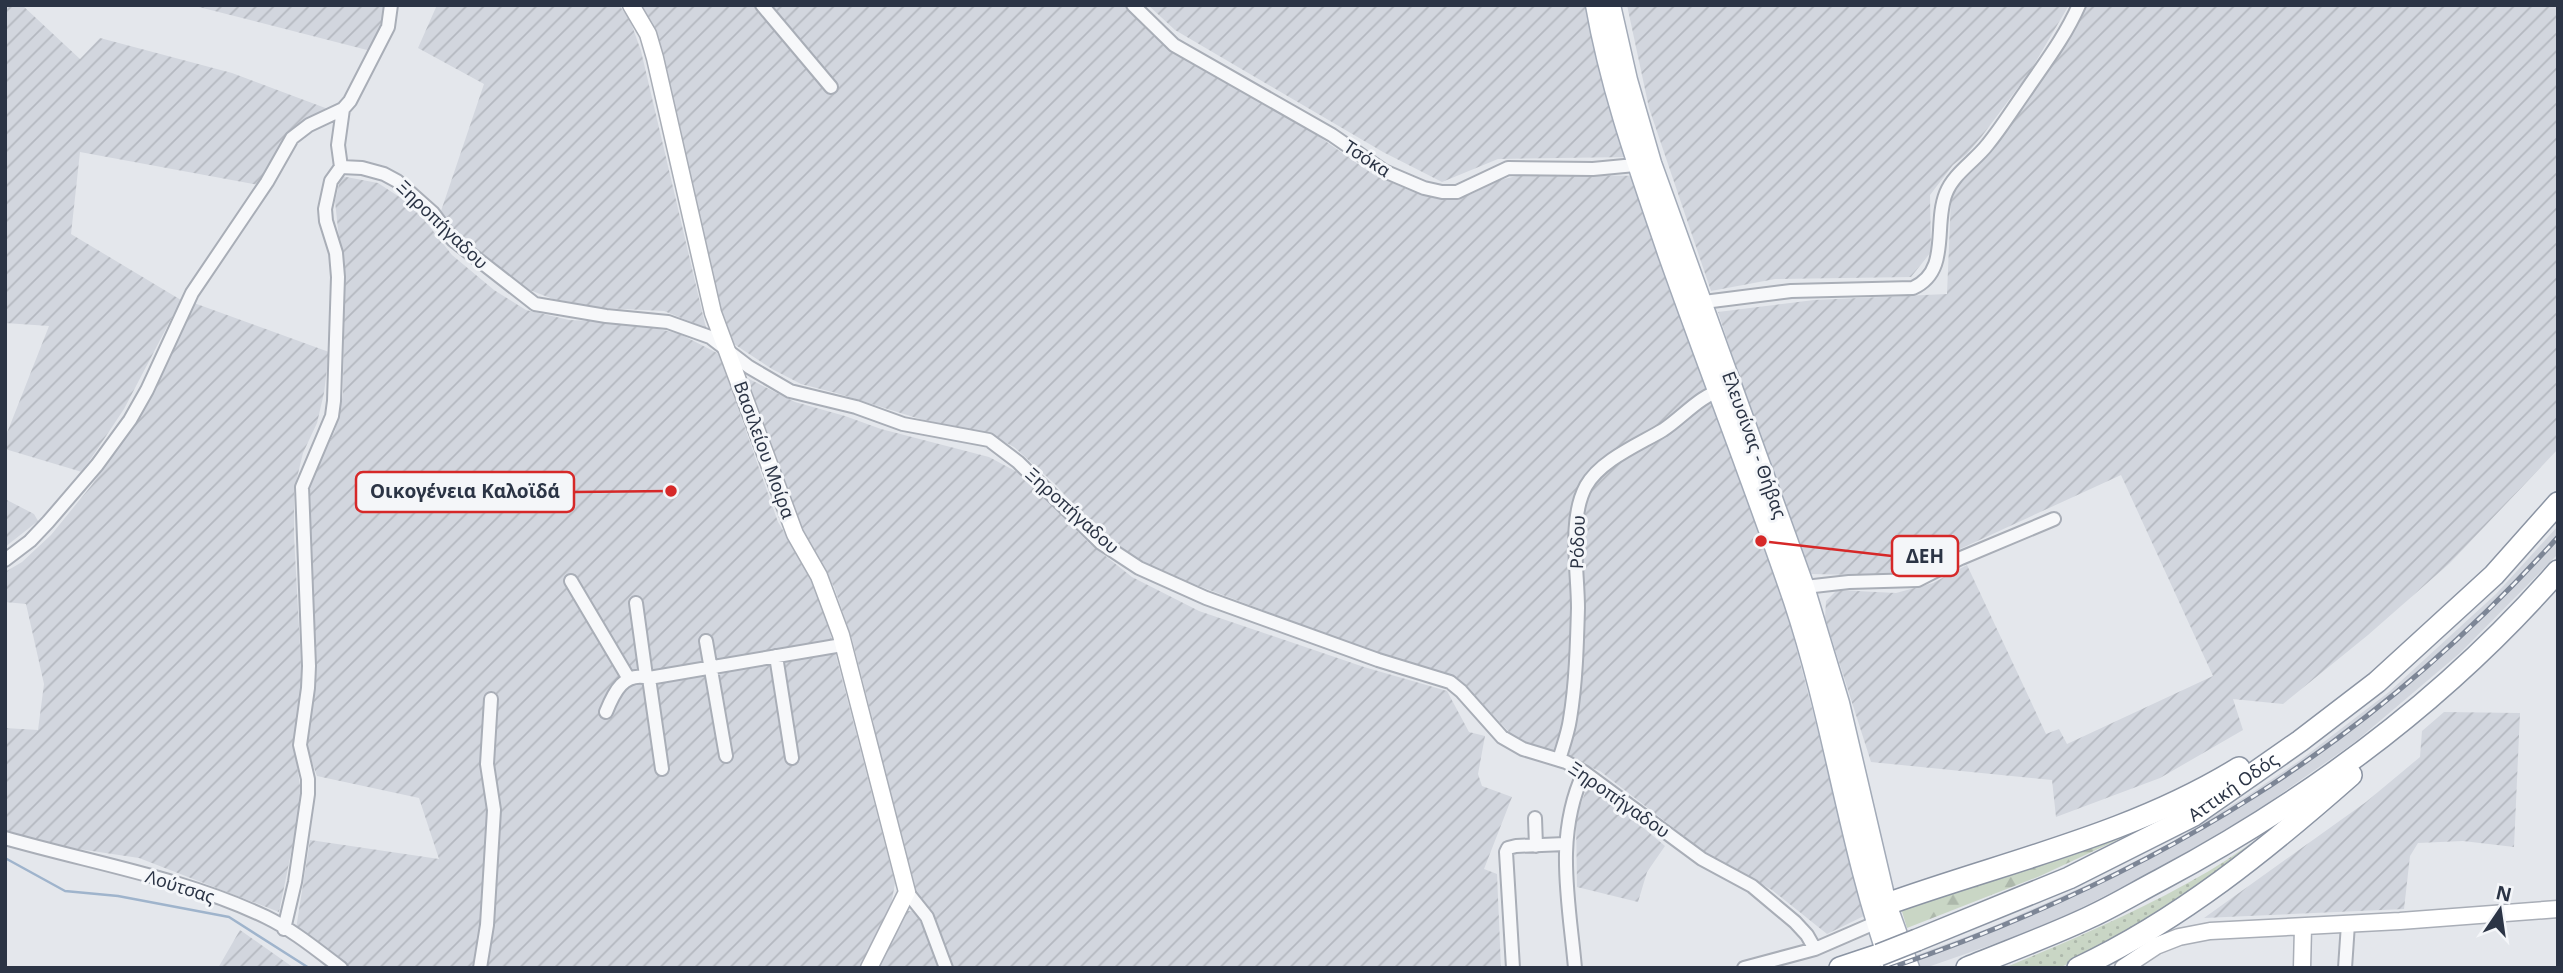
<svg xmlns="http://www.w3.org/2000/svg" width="2563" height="973" viewBox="0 0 2563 973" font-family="'Noto Sans',sans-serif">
	<defs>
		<pattern id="industrial-furrows" width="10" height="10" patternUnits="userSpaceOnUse" patternTransform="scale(1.75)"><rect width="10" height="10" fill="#d2d6de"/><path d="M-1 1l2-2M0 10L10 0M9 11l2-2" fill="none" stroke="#b4b8c0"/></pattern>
		<pattern id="grass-dots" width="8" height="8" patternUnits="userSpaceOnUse" patternTransform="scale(1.75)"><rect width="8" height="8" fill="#c9d6c5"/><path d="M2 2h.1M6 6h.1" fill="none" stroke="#adb8ab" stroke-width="1.8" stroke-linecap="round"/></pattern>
		<pattern id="forest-firs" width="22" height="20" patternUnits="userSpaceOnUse" patternTransform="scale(1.75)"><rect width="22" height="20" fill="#c9d6c5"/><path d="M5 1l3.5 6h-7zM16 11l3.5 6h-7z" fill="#adb8ab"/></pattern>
	</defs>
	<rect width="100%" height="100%" fill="#e4e7ec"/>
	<path fill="#d2d6de" d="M 2558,526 L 2558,554 L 2460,653 L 2355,742 L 2258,810 L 2156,870 L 2075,911 L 2014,937 L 1925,968 L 1882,968 L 1989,928 L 2101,879 L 2170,843 L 2250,794 L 2299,761 L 2389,692 L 2496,594 Z"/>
	<path fill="url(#industrial-furrows)" d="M 5,5 L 22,5 L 80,59 L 100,38 L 232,73 L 328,109 L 293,128 L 259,185 L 80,152 L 71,234 L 181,300 L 124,409 L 82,472 L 5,449 L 5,438 L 49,326 L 5,323 Z
		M 191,5 L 384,5 L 384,10 L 379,33 L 371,51 Z
		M 437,5 L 619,5 L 630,20 L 641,51 L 706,328 L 664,311 L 603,308 L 553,299 L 527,289 L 461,240 L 441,211 L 484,84 L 418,48 Z
		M 638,5 L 1123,5 L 1173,51 L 1288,115 L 1374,175 L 1409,190 L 1441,197 L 1471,194 L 1500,180 L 1525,174 L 1640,176 L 1667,284 L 1704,378 L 1736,434 L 1790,624 L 1866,915 L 1827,934 L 1772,890 L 1706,853 L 1600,771 L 1532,745 L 1510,733 L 1465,685 L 1447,675 L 1361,647 L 1159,571 L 1130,554 L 1094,528 L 1056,485 L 1014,447 L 993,436 L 920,419 L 836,393 L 801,384 L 772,369 L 734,344 L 710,281 Z
		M 1148,5 L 1586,5 L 1630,157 L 1498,159 L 1442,182 L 1383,152 L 1175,30 Z
		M 1627,5 L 2069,5 L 2029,73 L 1982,136 L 1967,154 L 1953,165 L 1930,195 L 1931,252 L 1911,277 L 1775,279 L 1711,291 L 1649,108 Z
		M 2086,5 L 2558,5 L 2558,449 L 2450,563 L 2368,635 L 2283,704 L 2233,699 L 2243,730 L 2160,778 L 2056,817 L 2052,780 L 1871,762 L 1825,618 L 1826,601 L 1837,590 L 1896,593 L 1933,583 L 1967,565 L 2046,734 L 2059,729 L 2067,744 L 2213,676 L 2121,475 L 1901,576 L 1811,574 L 1765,456 L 1718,312 L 1814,300 L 1947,294 L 1951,198 L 1961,181 L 1994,149 L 2035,90 Z
		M 341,176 L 378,183 L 404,200 L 426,222 L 452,255 L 494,290 L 526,310 L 569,320 L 634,323 L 680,334 L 719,354 L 778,522 L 807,570 L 828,625 L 895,883 L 890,911 L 860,968 L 349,968 L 296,929 L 310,840 L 439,859 L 419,798 L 317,776 L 309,754 L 307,730 L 314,698 L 305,487 L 335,431 L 343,395 L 344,286 L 335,201 Z
		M 194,303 L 329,352 L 324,393 L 317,423 L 303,453 L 294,490 L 294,536 L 302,683 L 294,745 L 302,799 L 279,912 L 139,858 L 32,842 L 5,833 L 5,728 L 38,730 L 44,684 L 26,604 L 5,602 L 5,572 L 22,562 L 51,535 L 91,486 L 131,430 L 157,383 Z
		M 741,375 L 795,402 L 845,416 L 881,429 L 989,457 L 1021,474 L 1089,543 L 1132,577 L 1199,611 L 1364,667 L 1447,691 L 1469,732 L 1485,736 L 1478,774 L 1482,786 L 1512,797 L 1484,869 L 1497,874 L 1501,968 L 953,968 L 933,914 L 913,892 L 865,723 L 874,725 L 852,639 L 834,587 L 803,533 Z
		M 5,499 L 34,514 L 38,521 L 5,547 Z
		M 2444,712 L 2520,713 L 2514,847 L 2463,841 L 2418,843 L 2410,856 L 2404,909 L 2204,918 L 2366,802 L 2420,757 L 2422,731 Z
		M 1589,782 L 1665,846 L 1647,872 L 1638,902 L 1577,887 L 1576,817 Z
		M 903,911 L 914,911 L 925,921 L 942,968 L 876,968 Z
		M 240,930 L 294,968 L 218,968 Z"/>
	<path fill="url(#grass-dots)" d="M 2276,826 L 2171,906 L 2074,961 L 2059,968 L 2004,968 C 2074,939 2144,909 2209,871 C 2232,857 2254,841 2276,826 Z"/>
	<path fill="url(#forest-firs)" d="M 2139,824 L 2141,829 L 2040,876 L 1907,928 L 1900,905 Z"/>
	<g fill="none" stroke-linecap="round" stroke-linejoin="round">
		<path stroke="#9fb4cc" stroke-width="2.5" d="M 5,858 L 65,891 L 118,896 L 229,917 L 309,968"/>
		<g stroke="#a9aeb7" stroke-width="16">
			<path id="street" d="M 762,5 L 831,87
				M 1133,5 L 1174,45 L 1332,135 L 1384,171 L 1424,188 L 1442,192 L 1457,192 L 1508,168 L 1593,169 L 1635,165
				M 341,167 L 362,168 L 384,174 L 397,181 L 433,213 L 453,240 L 535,304 L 606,316 L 668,322 L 710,337 L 749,367 L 790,391 L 856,407 L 903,424 L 989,440 L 1018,462 L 1101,543 L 1139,568 L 1206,598 L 1378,660 L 1450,682 L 1461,691 L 1502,737 L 1523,749 L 1566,762 L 1584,772 L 1702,859 L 1752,886 L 1795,922 L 1807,935 L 1815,949
				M 341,167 L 338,145 L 343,109
				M 1696,303 L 1791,291 L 1913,288 C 1951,271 1933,225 1946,193 C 1954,173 1975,161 1988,144 C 2001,128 2013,109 2025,92 C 2044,64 2065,37 2079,5
				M 5,560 L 30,541 L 48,522 L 97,465 L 130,420 L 147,390 L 192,293 L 267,182 L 292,138 L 309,125 L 343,109 L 350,101 L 388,27 L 391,5
				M 571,581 L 629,679
				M 1805,587 L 1849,582 L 1918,580 L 1961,558 L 2054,519
				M 636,603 L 646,676
				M 706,641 L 726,756
				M 776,656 L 792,758
				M 649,678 L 662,769
				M 606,712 C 614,692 624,671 649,678 L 842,645
				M 1559,760 C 1563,746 1568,733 1570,719 C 1576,683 1577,644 1578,608 C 1578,571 1568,519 1586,486 C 1601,460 1638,445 1663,430 C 1684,416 1699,396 1724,389
				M 1535,818 L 1536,846
				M 5,838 C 92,863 184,878 266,917 C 293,930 317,950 341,968
				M 907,892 L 927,917 L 946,968
				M 284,929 L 295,882 L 308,794 L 308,779 L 300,745 L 308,688 L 309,666 L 302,487 L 332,416 L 334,401 L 338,277 L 336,253 L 326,221 L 325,209 L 331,181 L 341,167
				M 480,968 L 487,925 L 494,810 L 487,764 L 491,699
				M 1513,968 L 1506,852 L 1508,848 L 1516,846 L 1565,844
				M 1575,968 C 1569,901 1554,836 1584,772
				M 1744,968 L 1815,949 L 1875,923
				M 2345,968 L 2348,924"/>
		</g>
		<g stroke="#a9aeb7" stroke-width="19">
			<path id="secondary" d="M 631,5 L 648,34 L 655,58 L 713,313 L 795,534 L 819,576 L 841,635 L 907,892 L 869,968
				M 2123,968 L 2156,946 L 2179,937 L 2210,931 L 2400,921 L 2558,909
				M 2302,968 L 2303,927"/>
		</g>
		<g stroke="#a3abb8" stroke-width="21">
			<path id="primary" d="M 1595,5 C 1610,91 1639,171 1667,253 C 1708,369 1753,484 1793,601 C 1833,721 1848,848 1891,968
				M 1611,5 L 1628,80 L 1652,163 L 1805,587 L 1840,703 L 1887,904 L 1910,968"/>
		</g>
		<g stroke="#8b94a3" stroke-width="24">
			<g id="highway">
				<path d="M 1887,904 C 2007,861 2130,835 2239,768"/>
				<path id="s1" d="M 1917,940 L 2069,878 L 2194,815 L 2300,741 L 2377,682 L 2494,575 L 2558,503"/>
				<path d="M 1840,968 L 1879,955"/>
				<path d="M 1967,968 C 2008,951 2050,936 2090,917 C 2114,906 2137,892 2160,880 C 2308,801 2447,698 2558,571"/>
				<path d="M 2078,968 C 2180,920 2267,849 2351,775"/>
			</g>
		</g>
		<use href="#street" stroke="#f7f8fa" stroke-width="12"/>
		<use href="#secondary" stroke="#fff" stroke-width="16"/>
		<use href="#primary" stroke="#fff" stroke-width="18"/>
		<use href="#highway" stroke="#fff" stroke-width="21"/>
		<g stroke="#7d8696" stroke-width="5">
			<path id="rail" d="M 1890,968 C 2155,877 2370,746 2558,537"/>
		</g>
		<use href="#rail" stroke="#f4f6f9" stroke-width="2.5" stroke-dasharray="8" stroke-linecap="butt"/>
		<g stroke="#8b94a3" stroke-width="24" stroke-linecap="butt">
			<path id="highway-bridge" d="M 1879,955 L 1917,940"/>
		</g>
		<use href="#highway-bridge" stroke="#fff" stroke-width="21"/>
	</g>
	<g text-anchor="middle" stroke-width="6" stroke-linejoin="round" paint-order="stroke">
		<g font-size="18" fill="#2b3445" stroke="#f4f6f9">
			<text transform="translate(1367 159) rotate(33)" y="6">Τσόκα</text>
			<text transform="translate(442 225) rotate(44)" y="6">Ξηροπήγαδου</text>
			<text transform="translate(1754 445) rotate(70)" y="6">Ελευσίνας - Θήβας</text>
			<text transform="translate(764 450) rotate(70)" y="6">Βασιλείου Μοίρα</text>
			<text transform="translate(1072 511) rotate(42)" y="6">Ξηροπήγαδου</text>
			<text transform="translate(1578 542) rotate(-88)" y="6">Ρόδου</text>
			<text dy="6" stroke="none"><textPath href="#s1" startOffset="352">Αττική Οδός</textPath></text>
			<text transform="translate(1619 800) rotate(35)" y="6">Ξηροπήγαδου</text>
			<text transform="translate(180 887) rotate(18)" y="6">Λούτσας</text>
		</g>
	</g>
	<path fill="none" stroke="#d62828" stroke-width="2.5" d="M671 491L574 492M1761 541L1892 556"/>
	<g fill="#d62828" stroke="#f4f6f9" stroke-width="2.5">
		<circle cx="671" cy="491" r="7"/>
		<circle cx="1761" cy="541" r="7"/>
	</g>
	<g fill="#f4f6f9" stroke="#d62828" stroke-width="2.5">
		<rect x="356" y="472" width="218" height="40" rx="7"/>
		<rect x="1892" y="536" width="66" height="40" rx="7"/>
	</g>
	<g font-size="19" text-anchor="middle" font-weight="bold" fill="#2b3445">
		<text x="465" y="498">Οικογένεια Καλοϊδά</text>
		<text x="1925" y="563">ΔΕΗ</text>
	</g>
	<rect width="2563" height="973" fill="none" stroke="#2b3445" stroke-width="14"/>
	<g transform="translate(2500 910) rotate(13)" stroke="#f4f6f9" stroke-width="5" paint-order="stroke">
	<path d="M0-5L12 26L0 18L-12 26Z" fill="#2b3445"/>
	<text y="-10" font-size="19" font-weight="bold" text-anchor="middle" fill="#2b3445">N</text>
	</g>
</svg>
